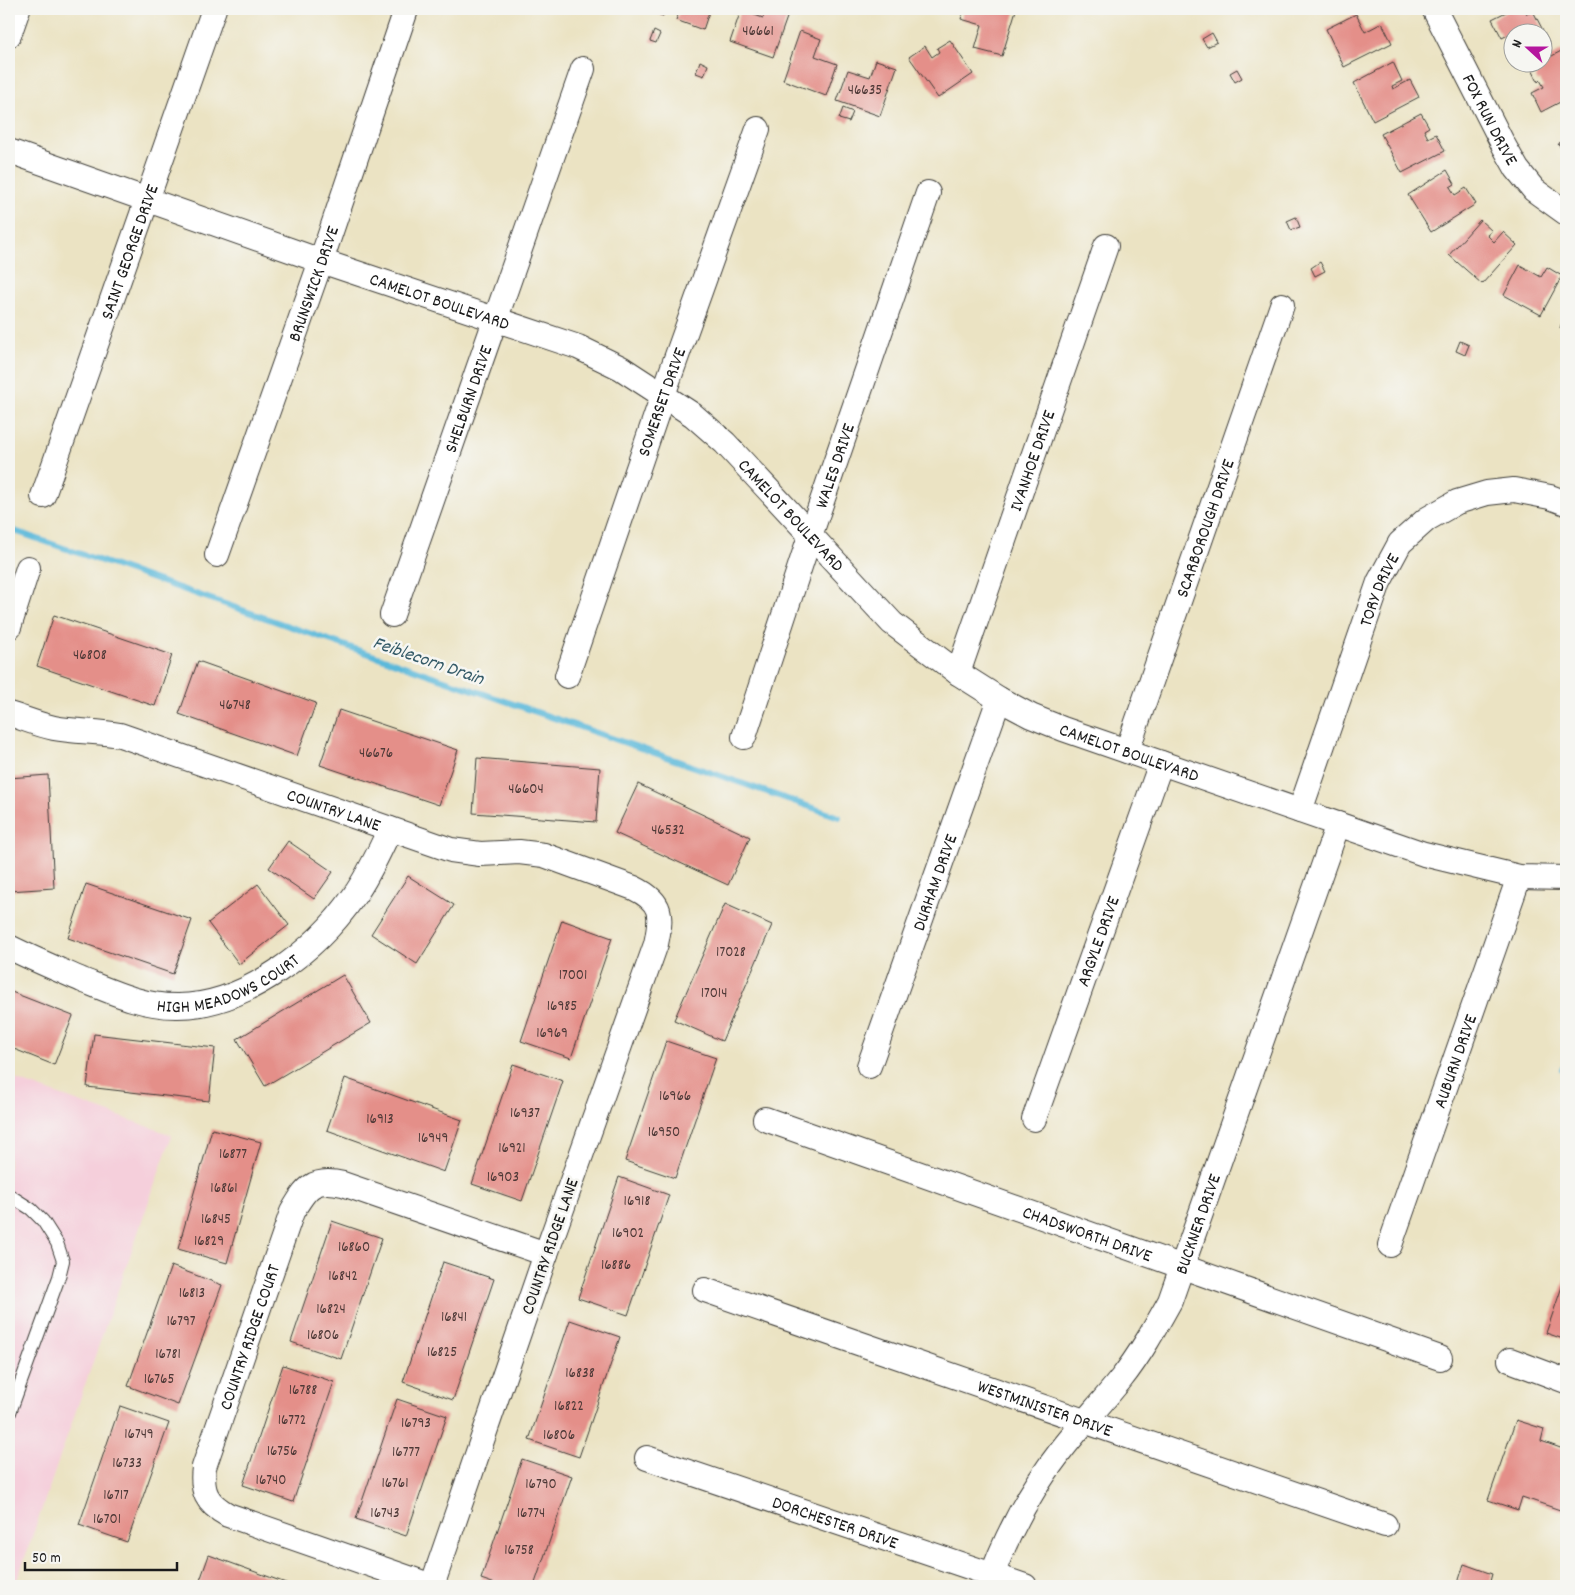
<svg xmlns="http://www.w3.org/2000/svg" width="1575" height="1595" viewBox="0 0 1575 1595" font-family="Dekko,sans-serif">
	<rect width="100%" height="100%" fill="#f6f6f2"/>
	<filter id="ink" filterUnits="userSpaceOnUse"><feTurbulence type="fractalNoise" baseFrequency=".02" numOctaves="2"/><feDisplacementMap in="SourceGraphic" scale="10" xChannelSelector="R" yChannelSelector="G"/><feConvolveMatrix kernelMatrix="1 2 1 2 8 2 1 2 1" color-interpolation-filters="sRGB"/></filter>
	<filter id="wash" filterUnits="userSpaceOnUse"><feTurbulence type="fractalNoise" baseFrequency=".0096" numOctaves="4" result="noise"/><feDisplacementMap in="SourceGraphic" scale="20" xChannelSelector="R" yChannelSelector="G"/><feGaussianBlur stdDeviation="1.12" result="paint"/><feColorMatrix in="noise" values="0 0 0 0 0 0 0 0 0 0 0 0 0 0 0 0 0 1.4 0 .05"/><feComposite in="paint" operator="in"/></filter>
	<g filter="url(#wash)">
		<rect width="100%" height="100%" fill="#ebe3c3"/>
		<path fill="#f5cfdb" d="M 9,1077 L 172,1135 L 15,1586 L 9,1586 Z"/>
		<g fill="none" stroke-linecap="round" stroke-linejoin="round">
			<path stroke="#5bb9da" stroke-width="6" d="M 9,529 L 839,817
				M 1562,1069 L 1566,1070"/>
		</g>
		<g id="blocks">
			<path fill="#e48f89" d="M 643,9 L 666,9 L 663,16 Z
				M 680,9 L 710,9 L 703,30 L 676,20 Z
				M 766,9 L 790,9 L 773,57 L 730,42 L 741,10 L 763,18 Z
				M 964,9 L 1016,10 L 1002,56 L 975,49 L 982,25 L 961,19 Z
				M 1512,9 L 1525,9 L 1527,14 L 1533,11 L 1550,44 L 1542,47 L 1542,32 L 1512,32 L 1512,43 L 1508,35 L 1502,38 L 1492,19 Z
				M 1356,14 L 1365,32 L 1382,23 L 1392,43 L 1344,67 L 1326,29 Z
				M 654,31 L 660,34 L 656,43 L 650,41 Z
				M 800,31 L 821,39 L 815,56 L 837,64 L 826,96 L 783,80 Z
				M 1212,33 L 1217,42 L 1207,47 L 1202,39 Z
				M 950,40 L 973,74 L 938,98 L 909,57 L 925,46 L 932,57 L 939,52 L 937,48 Z
				M 1565,49 L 1566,99 L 1541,112 L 1532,93 L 1544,87 L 1540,80 L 1538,82 L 1531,67 Z
				M 876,60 L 897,67 L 880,116 L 837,101 L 848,70 L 870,77 Z
				M 700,61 L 708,65 L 704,76 L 696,73 Z
				M 1393,62 L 1402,81 L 1392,86 L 1393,89 L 1410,80 L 1419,97 L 1373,121 L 1354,83 Z
				M 1237,69 L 1242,78 L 1235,82 L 1230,73 Z
				M 843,108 L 853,112 L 849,122 L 839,119 Z
				M 1421,113 L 1429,127 L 1424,130 L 1428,138 L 1436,134 L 1445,151 L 1402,173 L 1381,134 Z
				M 1566,134 L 1566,151 L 1558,145 Z
				M 1447,170 L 1455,184 L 1450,187 L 1455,195 L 1466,188 L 1476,204 L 1431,232 L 1408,195 Z
				M 1296,217 L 1300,227 L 1291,230 L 1287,221 Z
				M 1480,220 L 1492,231 L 1487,235 L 1494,242 L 1503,232 L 1517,245 L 1482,284 L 1449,255 Z
				M 1320,262 L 1325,271 L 1315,276 L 1311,268 Z
				M 1520,265 L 1541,277 L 1547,267 L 1562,276 L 1541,315 L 1504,295 Z
				M 1566,310 L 1566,330 L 1560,328 Z
				M 1460,341 L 1469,345 L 1465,355 L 1456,351 Z
				M 54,615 L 172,655 L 155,706 L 37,666 Z
				M 198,661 L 316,703 L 297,756 L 179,714 Z
				M 339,710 L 458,750 L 439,805 L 320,765 Z
				M 477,758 L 600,768 L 596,822 L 473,813 Z
				M 48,775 L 54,888 L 9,891 L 9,778 Z
				M 638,784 L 750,837 L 728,885 L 615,833 Z
				M 288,841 L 333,872 L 314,899 L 269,868 Z
				M 408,876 L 454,905 L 417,964 L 371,934 Z
				M 86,884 L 192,920 L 173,974 L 68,938 Z
				M 258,884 L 289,925 L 239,964 L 208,923 Z
				M 725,904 L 772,925 L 722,1041 L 674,1020 Z
				M 562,920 L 612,938 L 571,1058 L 521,1041 Z
				M 343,975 L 371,1023 L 265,1086 L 237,1039 Z
				M 9,991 L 73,1016 L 54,1065 L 9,1047 Z
				M 94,1034 L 215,1048 L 209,1101 L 87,1087 Z
				M 666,1041 L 716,1058 L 675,1178 L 625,1161 Z
				M 513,1064 L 563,1081 L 522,1201 L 472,1184 Z
				M 345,1078 L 462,1120 L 444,1172 L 327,1130 Z
				M 212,1129 L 261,1142 L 227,1263 L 178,1249 Z
				M 619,1177 L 669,1195 L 628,1315 L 578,1298 Z
				M 332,1221 L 382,1238 L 341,1359 L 291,1342 Z
				M 443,1262 L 494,1279 L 453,1400 L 403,1382 Z
				M 171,1266 L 222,1285 L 178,1405 L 128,1386 Z
				M 1566,1275 L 1566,1340 L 1546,1333 Z
				M 570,1320 L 620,1337 L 579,1457 L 529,1440 Z
				M 283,1365 L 334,1382 L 293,1502 L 243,1485 Z
				M 397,1399 L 447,1416 L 406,1536 L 356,1519 Z
				M 120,1406 L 169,1423 L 127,1542 L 79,1525 Z
				M 1516,1420 L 1544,1429 L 1541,1441 L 1566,1450 L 1566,1512 L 1522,1497 L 1518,1510 L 1488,1500 Z
				M 522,1459 L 572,1476 L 534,1586 L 501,1586 L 481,1579 Z
				M 209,1555 L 294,1586 L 198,1586 Z
				M 1464,1564 L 1492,1574 L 1489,1585 L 1492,1586 L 1457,1586 Z"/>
		</g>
	</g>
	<g filter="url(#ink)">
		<use href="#blocks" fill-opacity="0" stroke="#3b3a35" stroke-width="1"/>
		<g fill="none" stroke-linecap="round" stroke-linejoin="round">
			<g stroke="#3b3a35" stroke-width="14">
				<path id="service" d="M 9,1195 L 31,1209 L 43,1221 L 57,1243 L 63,1261 L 59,1277 L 9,1415"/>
			</g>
			<g stroke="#3b3a35" stroke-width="26">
				<g id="minor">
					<path id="s1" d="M 1434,9 L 1504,146 L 1517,169 L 1534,190 L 1566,213"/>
					<path d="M 9,35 L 18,9"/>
					<path id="s2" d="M 9,151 L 321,261 L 578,347 L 621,368 L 693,415 L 725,443 L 892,623 L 958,673 L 999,699 L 1031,716 L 1063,729 L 1424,854 L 1519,877 L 1566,878"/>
					<path id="s3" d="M 43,496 L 214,9"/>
					<path id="s4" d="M 217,555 L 321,261 L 406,10"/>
					<path id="s5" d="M 392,615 L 583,69"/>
					<path d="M 9,627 L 28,568"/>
					<path id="s6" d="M 958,673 L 1106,246"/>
					<path id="s7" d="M 567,676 L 663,395 L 758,129"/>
					<path id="s8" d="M 9,714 C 23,718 39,725 54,728 C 76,732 98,731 120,735 L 451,850 L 480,854 L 519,852 L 544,855 L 634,888 C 663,902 662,915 656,944 L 546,1254 L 432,1586"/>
					<path id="s9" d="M 744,737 L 810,536 L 928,193"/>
					<path id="s10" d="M 1127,751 L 1282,305"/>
					<path id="s11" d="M 1300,811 L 1379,582 L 1400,543 L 1427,519 L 1457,502 L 1487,493 L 1514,490 L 1550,497 L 1566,503"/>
					<path id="s12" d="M 9,947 C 33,959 57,969 82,980 C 112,992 142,1006 176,1006 C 244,1007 317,950 354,896 C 369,875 379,852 390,829"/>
					<path id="s13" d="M 869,1066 L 999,699"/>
					<path id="s14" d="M 765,1119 L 1440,1358"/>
					<path id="s15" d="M 1034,1119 L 1161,763"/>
					<path id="s16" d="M 1390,1245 L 1519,877"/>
					<path id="s17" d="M 705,1290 L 1385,1525"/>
					<path d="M 1510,1360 L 1566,1381"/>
					<path id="s18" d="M 647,1458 L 1025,1586"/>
					<path id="s19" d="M 432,1586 L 228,1515 C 206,1503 201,1491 204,1467 L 292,1212 C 306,1188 313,1177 343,1184 L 546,1254"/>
					<path id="s20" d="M 988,1586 C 1005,1538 1029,1492 1060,1452 C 1079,1427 1101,1404 1121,1379 C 1140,1355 1155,1328 1170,1301 L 1338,824"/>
				</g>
			</g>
			<use href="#service" stroke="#fff" stroke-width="12"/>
			<use href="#minor" stroke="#fff" stroke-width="24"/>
		</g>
	</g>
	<g text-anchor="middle" stroke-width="5" stroke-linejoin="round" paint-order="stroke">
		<g font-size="15" fill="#4e3937">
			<text x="758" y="35">46661</text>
			<text x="865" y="94">46635</text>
			<text x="90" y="659">46808</text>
			<text x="235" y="709">46748</text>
			<text x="376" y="757">46676</text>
			<text x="526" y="793">46604</text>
			<text x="668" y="834">46532</text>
			<text x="731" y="956">17028</text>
			<text x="573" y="979">17001</text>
			<text x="714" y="997">17014</text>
			<text x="562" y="1010">16985</text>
			<text x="552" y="1037">16969</text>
			<text x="675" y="1100">16966</text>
			<text x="525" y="1117">16937</text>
			<text x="380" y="1123">16913</text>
			<text x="664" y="1136">16950</text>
			<text x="433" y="1142">16949</text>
			<text x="512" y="1152">16921</text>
			<text x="233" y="1158">16877</text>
			<text x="503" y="1181">16903</text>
			<text x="224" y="1192">16861</text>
			<text x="637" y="1205">16918</text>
			<text x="216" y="1223">16845</text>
			<text x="628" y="1237">16902</text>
			<text x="209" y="1245">16829</text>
			<text x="354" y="1251">16860</text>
			<text x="616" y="1269">16886</text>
			<text x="343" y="1280">16842</text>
			<text x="192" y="1297">16813</text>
			<text x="331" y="1313">16824</text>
			<text x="454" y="1321">16841</text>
			<text x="181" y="1325">16797</text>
			<text x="323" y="1339">16806</text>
			<text x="442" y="1356">16825</text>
			<text x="168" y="1358">16781</text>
			<text x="580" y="1377">16838</text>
			<text x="159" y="1383">16765</text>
			<text x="303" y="1394">16788</text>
			<text x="569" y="1410">16822</text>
			<text x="292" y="1424">16772</text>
			<text x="416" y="1427">16793</text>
			<text x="139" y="1438">16749</text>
			<text x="559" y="1439">16806</text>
			<text x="282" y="1455">16756</text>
			<text x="406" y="1456">16777</text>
			<text x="127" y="1467">16733</text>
			<text x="271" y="1484">16740</text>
			<text x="395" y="1487">16761</text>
			<text x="541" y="1488">16790</text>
			<text x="116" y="1499">16717</text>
			<text x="385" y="1517">16743</text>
			<text x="531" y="1517">16774</text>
			<text x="107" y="1523">16701</text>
			<text x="519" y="1554">16758</text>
		</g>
		<g font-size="18" fill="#1c1c1c" stroke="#f6f6f2">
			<text dy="6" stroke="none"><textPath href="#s1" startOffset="124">FOX RUN DRIVE</textPath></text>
			<text dy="6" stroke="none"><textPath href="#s3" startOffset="259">SAINT GEORGE DRIVE</textPath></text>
			<text dy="6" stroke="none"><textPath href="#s4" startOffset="288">BRUNSWICK DRIVE</textPath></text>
			<text dy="6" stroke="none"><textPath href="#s2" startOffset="456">CAMELOT BOULEVARD</textPath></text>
			<text dy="6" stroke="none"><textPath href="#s5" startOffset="229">SHELBURN DRIVE</textPath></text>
			<text dy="6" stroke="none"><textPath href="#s7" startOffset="290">SOMERSET DRIVE</textPath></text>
			<text dy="6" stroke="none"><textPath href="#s6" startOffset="225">IVANHOE DRIVE</textPath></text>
			<text dy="6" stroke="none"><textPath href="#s9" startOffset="286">WALES DRIVE</textPath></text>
			<text dy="6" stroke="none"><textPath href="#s2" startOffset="876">CAMELOT BOULEVARD</textPath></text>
			<text dy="6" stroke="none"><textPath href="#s10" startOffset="236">SCARBOROUGH DRIVE</textPath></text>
			<text dy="6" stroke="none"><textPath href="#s11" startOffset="235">TORY DRIVE</textPath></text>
			<text dy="6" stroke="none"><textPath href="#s2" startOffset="1296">CAMELOT BOULEVARD</textPath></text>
			<text dy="6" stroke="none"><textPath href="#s8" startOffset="340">COUNTRY LANE</textPath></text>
			<text dy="6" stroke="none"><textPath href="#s13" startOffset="195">DURHAM DRIVE</textPath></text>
			<text dy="6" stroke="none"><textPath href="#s15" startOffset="189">ARGYLE DRIVE</textPath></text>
			<text dy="6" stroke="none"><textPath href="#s12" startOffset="235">HIGH MEADOWS COURT</textPath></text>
			<text dy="6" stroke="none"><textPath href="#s16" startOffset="195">AUBURN DRIVE</textPath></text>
			<text dy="6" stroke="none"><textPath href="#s20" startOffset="422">BUCKNER DRIVE</textPath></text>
			<text dy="6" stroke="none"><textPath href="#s14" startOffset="342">CHADSWORTH DRIVE</textPath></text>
			<text transform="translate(549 1246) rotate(-71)" y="6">COUNTRY RIDGE LANE</text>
			<text dy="6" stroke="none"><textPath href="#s19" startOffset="412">COUNTRY RIDGE COURT</textPath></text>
			<text dy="6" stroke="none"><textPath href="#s17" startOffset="360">WESTMINISTER DRIVE</textPath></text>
			<text dy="6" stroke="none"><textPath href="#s18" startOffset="199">DORCHESTER DRIVE</textPath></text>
		</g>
		<g font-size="19" font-style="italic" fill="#355b68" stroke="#f6f6f2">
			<text transform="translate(429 659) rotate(19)" y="7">Feiblecorn Drain</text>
		</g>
	</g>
	<rect width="1575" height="1595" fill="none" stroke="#f6f6f2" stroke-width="30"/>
	<g transform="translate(1528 48) rotate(291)"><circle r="24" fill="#f6f6f2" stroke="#9f9f9c"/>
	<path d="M0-4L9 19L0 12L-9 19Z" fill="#b5179e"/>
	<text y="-8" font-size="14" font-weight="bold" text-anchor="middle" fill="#1c1c1c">N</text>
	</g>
	<path d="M25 1562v8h152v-8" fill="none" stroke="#1c1c1c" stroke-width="2.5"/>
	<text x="32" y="1562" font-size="15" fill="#1c1c1c" stroke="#f6f6f2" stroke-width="4" paint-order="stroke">50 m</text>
</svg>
